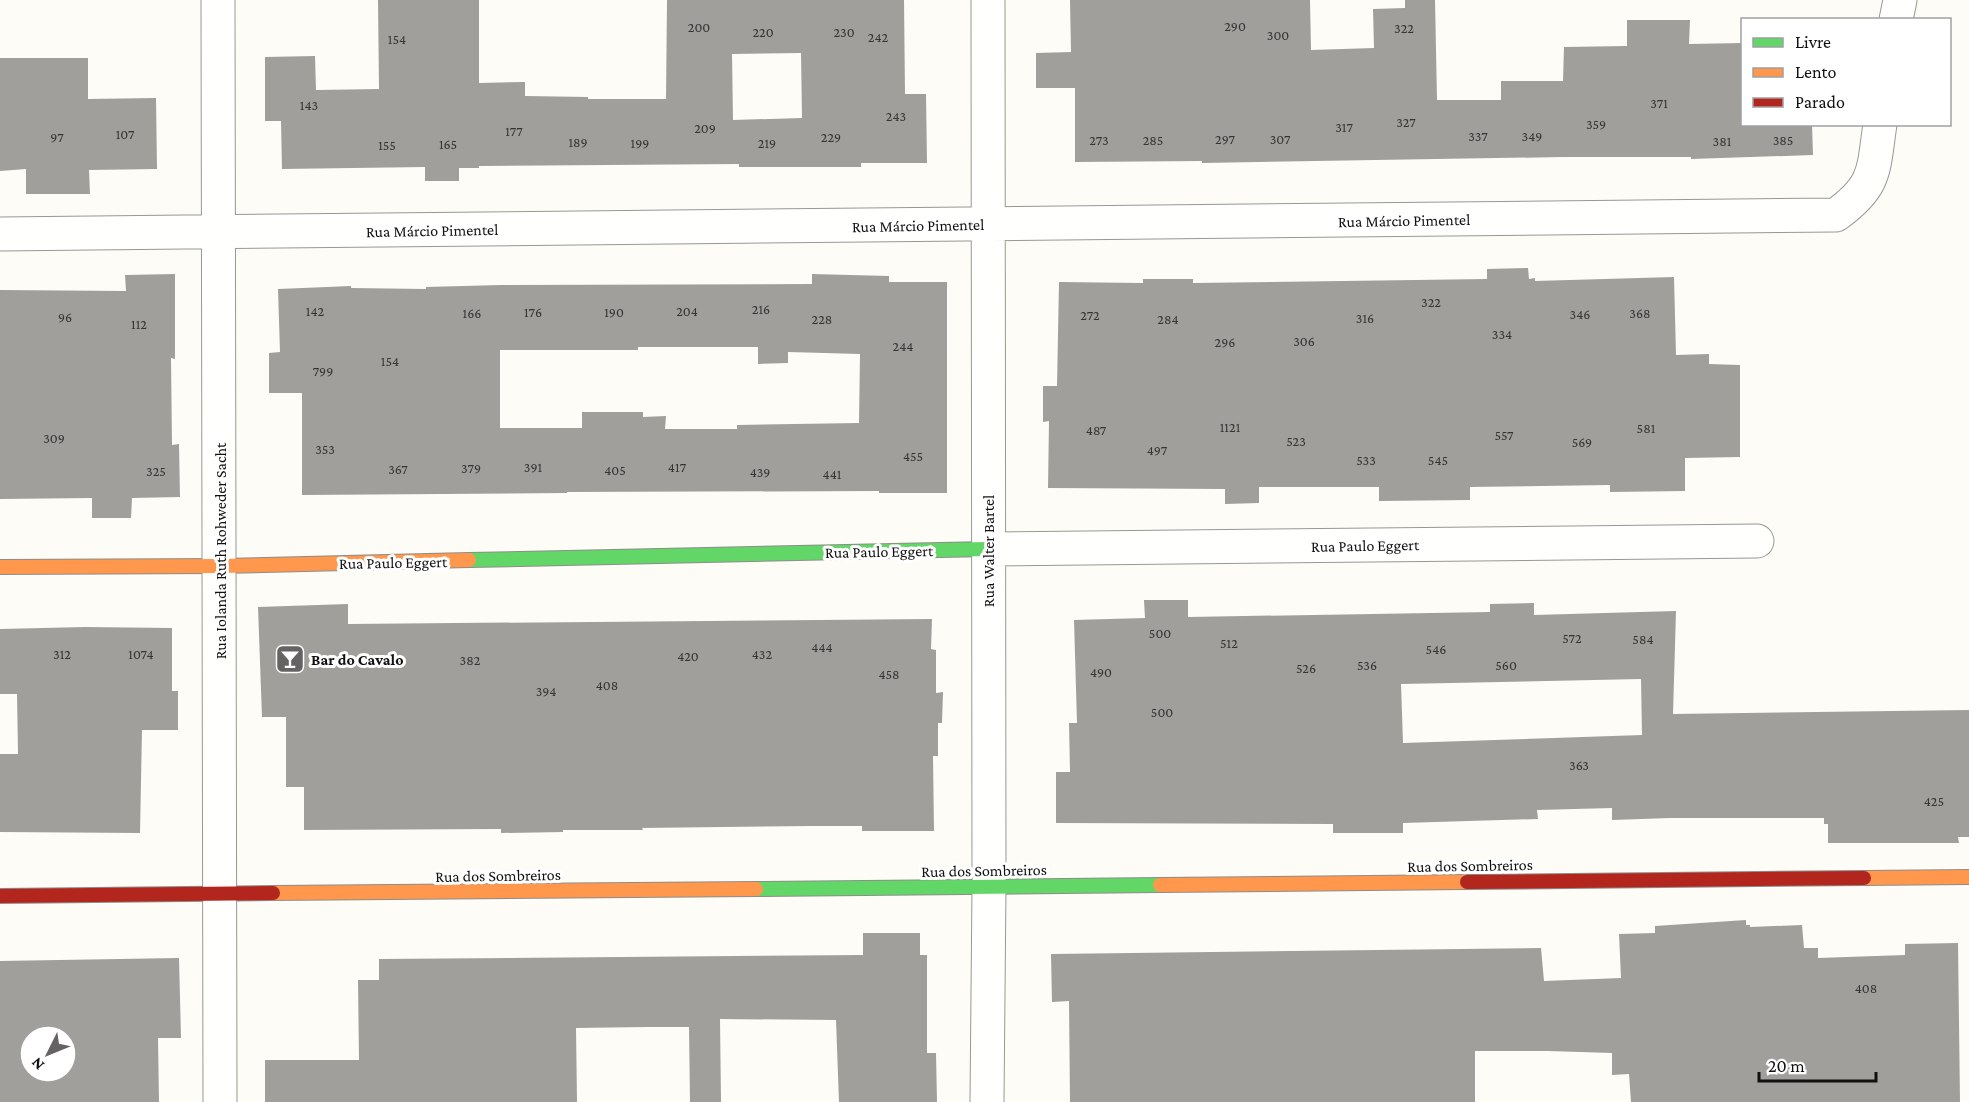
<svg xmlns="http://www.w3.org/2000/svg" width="1969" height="1102" viewBox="0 0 1969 1102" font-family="'Crimson Pro',serif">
	<rect width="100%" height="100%" fill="#fdfcf7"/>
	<path fill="#a19f9c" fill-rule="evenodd" d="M 378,0 L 479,0 L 479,83 L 525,82 L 525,96 L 588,97 L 588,99 L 666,99 L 667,0 L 904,0 L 905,94 L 926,94 L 927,163 L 861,163 L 861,167 L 739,167 L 739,164 L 479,166 L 479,168 L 459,168 L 459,181 L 425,181 L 425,167 L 282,169 L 281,121 L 265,121 L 265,57 L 315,56 L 316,90 L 379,89 ZM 801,53 L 802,118 L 733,120 L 732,54 Z
		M 1070,0 L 1310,0 L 1311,50 L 1374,48 L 1373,9 L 1405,8 L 1405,0 L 1435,0 L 1437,100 L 1501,100 L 1501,81 L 1563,81 L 1564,47 L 1627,46 L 1627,20 L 1690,20 L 1689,44 L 1743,43 L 1743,124 L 1812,124 L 1813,155 L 1691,159 L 1691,157 L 1563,157 L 1202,163 L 1202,161 L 1075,162 L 1075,88 L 1036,88 L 1036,53 L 1071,52 Z
		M 0,58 L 88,58 L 88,99 L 156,98 L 157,169 L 89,170 L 90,194 L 26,194 L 26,169 L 0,171 Z
		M 1528,268 L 1529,279 L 1535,278 L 1535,281 L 1674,277 L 1676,355 L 1709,354 L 1709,364 L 1740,365 L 1740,457 L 1685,458 L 1685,491 L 1610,492 L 1610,485 L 1470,487 L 1470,500 L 1379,501 L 1379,487 L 1259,487 L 1259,503 L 1225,504 L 1225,489 L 1048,488 L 1049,421 L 1043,422 L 1043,386 L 1057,386 L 1059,282 L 1143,283 L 1143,279 L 1193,279 L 1193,283 L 1487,279 L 1487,269 Z
		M 175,274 L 175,359 L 171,358 L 172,445 L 179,444 L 180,497 L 132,498 L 131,518 L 92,518 L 92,498 L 0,499 L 0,290 L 126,291 L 125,275 Z
		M 812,274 L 889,276 L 889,282 L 947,282 L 947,493 L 879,493 L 879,491 L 567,492 L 567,493 L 302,495 L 302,393 L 269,393 L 269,353 L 280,352 L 278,289 L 351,286 L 351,288 L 426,289 L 426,287 L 501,285 L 812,284 ZM 638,347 L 758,347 L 758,364 L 788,363 L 788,352 L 860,354 L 859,423 L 737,425 L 737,429 L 665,429 L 666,416 L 643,417 L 643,412 L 582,412 L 582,428 L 500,428 L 500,350 L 638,350 Z
		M 1144,600 L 1188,600 L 1188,617 L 1490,612 L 1490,604 L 1534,603 L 1534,615 L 1676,611 L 1673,714 L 1969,710 L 1969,837 L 1958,837 L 1959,843 L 1828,843 L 1828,824 L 1824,824 L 1824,818 L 1670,818 L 1612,820 L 1612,808 L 1537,810 L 1538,819 L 1403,823 L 1403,833 L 1333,833 L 1333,824 L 1056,823 L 1056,772 L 1070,772 L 1069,723 L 1077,723 L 1074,620 L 1145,618 ZM 1641,679 L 1642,735 L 1403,743 L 1401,684 Z
		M 348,604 L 348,624 L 932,619 L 931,649 L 936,650 L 936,693 L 943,692 L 942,723 L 938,723 L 938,756 L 933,756 L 934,831 L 862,831 L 862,826 L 812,826 L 642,828 L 643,830 L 563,830 L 563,832 L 501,833 L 501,829 L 304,830 L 304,787 L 286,787 L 286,717 L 262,717 L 258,607 Z
		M 85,627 L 172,628 L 172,691 L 178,691 L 178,730 L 142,730 L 140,833 L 0,832 L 0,754 L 18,754 L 17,694 L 0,694 L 0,629 Z
		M 1746,920 L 1746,925 L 1750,925 L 1750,927 L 1802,925 L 1804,948 L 1818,948 L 1818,958 L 1905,955 L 1905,944 L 1958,943 L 1960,1102 L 1631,1102 L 1629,1074 L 1612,1075 L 1612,1053 L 1548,1051 L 1475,1051 L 1475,1102 L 1070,1102 L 1069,1001 L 1052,1002 L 1051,954 L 1541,948 L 1544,981 L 1621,978 L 1619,934 L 1655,933 L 1655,926 Z
		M 863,933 L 920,933 L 920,955 L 927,955 L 927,1053 L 936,1053 L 937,1102 L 839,1102 L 836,1020 L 720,1019 L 721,1102 L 690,1102 L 689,1027 L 647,1027 L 576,1028 L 577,1102 L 265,1102 L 265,1060 L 359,1060 L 358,980 L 379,980 L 379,959 L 863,955 Z
		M 179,958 L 181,1038 L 158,1038 L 159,1102 L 0,1102 L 0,961 ZM 30,1036 L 66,1036 L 66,1072 L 30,1072 Z"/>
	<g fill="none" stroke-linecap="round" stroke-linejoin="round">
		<g stroke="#979795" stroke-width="35">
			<path id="street" d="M 218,0 L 220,1102
				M 1896,20 L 1900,0
				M 0,234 L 1836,215 C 1877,185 1873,171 1880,124
				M 988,549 L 1757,541
				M 987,1102 L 989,886 L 988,0"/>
		</g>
		<g stroke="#8e8d8b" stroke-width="16">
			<path id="fast" d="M 469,560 L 988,549
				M 756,889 L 1160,885"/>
		</g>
		<g stroke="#8e8d8b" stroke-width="16">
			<path id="slow" d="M 0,567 L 220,566 L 469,560
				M 1864,878 L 1969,877
				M 1160,885 L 1467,882
				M 273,893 L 756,889"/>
		</g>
		<g stroke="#8e8d8b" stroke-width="16">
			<path id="jam" d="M 1467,882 L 1864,878
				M 0,896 L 273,893"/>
		</g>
		<use href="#street" stroke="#fffffe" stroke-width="33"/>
		<use href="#fast" stroke="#63d668" stroke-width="14"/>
		<use href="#slow" stroke="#ff974d" stroke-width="14"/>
		<use href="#jam" stroke="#b3261e" stroke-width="14"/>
	</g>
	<defs>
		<g id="bar-square" transform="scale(1.5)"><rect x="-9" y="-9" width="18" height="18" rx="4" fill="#646362" stroke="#fff"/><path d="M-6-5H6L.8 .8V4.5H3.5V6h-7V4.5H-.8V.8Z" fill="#fff"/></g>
	</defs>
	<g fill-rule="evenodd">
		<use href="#bar-square" x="290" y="659"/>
	</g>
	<g text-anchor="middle" stroke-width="6" stroke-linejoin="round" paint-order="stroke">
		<g font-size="14" fill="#353434">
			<text x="1235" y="31">290</text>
			<text x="699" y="32">200</text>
			<text x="1404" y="33">322</text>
			<text x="763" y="37">220</text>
			<text x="844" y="37">230</text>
			<text x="1278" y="40">300</text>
			<text x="878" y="42">242</text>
			<text x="397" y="44">154</text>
			<text x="1659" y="108">371</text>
			<text x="309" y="110">143</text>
			<text x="896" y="121">243</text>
			<text x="1406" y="127">327</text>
			<text x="1596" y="129">359</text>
			<text x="1344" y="132">317</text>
			<text x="705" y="133">209</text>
			<text x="514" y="136">177</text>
			<text x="125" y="139">107</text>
			<text x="1478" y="141">337</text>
			<text x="1532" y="141">349</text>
			<text x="57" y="142">97</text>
			<text x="831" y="142">229</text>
			<text x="1225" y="144">297</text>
			<text x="1280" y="144">307</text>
			<text x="1099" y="145">273</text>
			<text x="1153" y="145">285</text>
			<text x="1783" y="145">385</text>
			<text x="1722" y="146">381</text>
			<text x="578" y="147">189</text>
			<text x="640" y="148">199</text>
			<text x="767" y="148">219</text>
			<text x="448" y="149">165</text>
			<text x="387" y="150">155</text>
			<text x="1431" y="307">322</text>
			<text x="761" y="314">216</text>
			<text x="315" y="316">142</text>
			<text x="687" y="316">204</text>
			<text x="533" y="317">176</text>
			<text x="614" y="317">190</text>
			<text x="472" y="318">166</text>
			<text x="1640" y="318">368</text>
			<text x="1580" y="319">346</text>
			<text x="1090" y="320">272</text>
			<text x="65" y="322">96</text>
			<text x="1365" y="323">316</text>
			<text x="822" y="324">228</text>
			<text x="1168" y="324">284</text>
			<text x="139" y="329">112</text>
			<text x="1502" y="339">334</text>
			<text x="1304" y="346">306</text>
			<text x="1225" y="347">296</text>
			<text x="903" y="351">244</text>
			<text x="390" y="366">154</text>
			<text x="323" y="376">799</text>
			<text x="1230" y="432">1121</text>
			<text x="1646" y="433">581</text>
			<text x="1096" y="435">487</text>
			<text x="1504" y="440">557</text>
			<text x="54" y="443">309</text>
			<text x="1296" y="446">523</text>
			<text x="1582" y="447">569</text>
			<text x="325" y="454">353</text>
			<text x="1157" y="455">497</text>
			<text x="913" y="461">455</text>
			<text x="1366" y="465">533</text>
			<text x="1438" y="465">545</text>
			<text x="533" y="472">391</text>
			<text x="677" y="472">417</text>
			<text x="471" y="473">379</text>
			<text x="398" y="474">367</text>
			<text x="615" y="475">405</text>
			<text x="156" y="476">325</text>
			<text x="760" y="477">439</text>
			<text x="832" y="479">441</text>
			<text x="1160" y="638">500</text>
			<text x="1572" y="643">572</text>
			<text x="1643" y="644">584</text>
			<text x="1229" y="648">512</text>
			<text x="822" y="652">444</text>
			<text x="1436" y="654">546</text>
			<text x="62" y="659">312</text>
			<text x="141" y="659">1074</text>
			<text x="762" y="659">432</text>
			<text x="688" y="661">420</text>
			<text x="470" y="665">382</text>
			<text x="1367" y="670">536</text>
			<text x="1506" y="670">560</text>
			<text x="1306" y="673">526</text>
			<text x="1101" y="677">490</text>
			<text x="889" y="679">458</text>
			<text x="607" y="690">408</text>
			<text x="546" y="696">394</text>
			<text x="1162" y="717">500</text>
			<text x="1579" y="770">363</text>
			<text x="1934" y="806">425</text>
			<text x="1866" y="993">408</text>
		</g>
		<g font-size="16" fill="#111" stroke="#fff">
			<text transform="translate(1404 220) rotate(-1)" y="6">Rua Márcio Pimentel</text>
			<text transform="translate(918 225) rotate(-1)" y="6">Rua Márcio Pimentel</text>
			<text transform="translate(432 230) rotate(-1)" y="6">Rua Márcio Pimentel</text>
			<text transform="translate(1365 545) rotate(-1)" y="6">Rua Paulo Eggert</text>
			<text transform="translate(220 551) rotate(-90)" y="6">Rua Iolanda Ruth Rohweder Sacht</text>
			<text transform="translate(879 551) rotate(-1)" y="6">Rua Paulo Eggert</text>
			<text transform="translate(988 551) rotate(-90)" y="6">Rua Walter Bartel</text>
			<text transform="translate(393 562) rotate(-1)" y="6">Rua Paulo Eggert</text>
			<text transform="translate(1470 865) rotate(-1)" y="6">Rua dos Sombreiros</text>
			<text transform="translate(984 870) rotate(-1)" y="6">Rua dos Sombreiros</text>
			<text transform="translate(498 875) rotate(-1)" y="6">Rua dos Sombreiros</text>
		</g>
		<g font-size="16" font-weight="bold" fill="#111" stroke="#fff" text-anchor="start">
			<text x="311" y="665">Bar do Cavalo</text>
		</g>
	</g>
	<rect x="1741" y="18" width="210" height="108" fill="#ffffff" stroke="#a0a0a0" stroke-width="1.5"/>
	<rect x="1753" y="38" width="30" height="9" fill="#63d668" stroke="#a0a0a0" stroke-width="1.5"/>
	<text x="1795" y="48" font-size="18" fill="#111111">Livre</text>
	<rect x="1753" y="68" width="30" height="9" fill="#ff974d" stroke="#a0a0a0" stroke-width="1.5"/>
	<text x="1795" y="78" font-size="18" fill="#111111">Lento</text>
	<rect x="1753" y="98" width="30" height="9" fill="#b3261e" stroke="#a0a0a0" stroke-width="1.5"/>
	<text x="1795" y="108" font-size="18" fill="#111111">Parado</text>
	<g transform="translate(48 1054) rotate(227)"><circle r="28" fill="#ffffff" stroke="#a0a0a0" stroke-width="1.5"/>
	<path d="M0-4.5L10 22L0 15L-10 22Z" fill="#646362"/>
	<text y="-9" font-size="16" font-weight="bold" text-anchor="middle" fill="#111111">N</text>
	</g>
	<path d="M1759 1072v9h117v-9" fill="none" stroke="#111111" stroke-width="3"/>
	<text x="1768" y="1072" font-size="18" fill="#111111" stroke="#ffffff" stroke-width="4.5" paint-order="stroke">20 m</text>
</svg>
